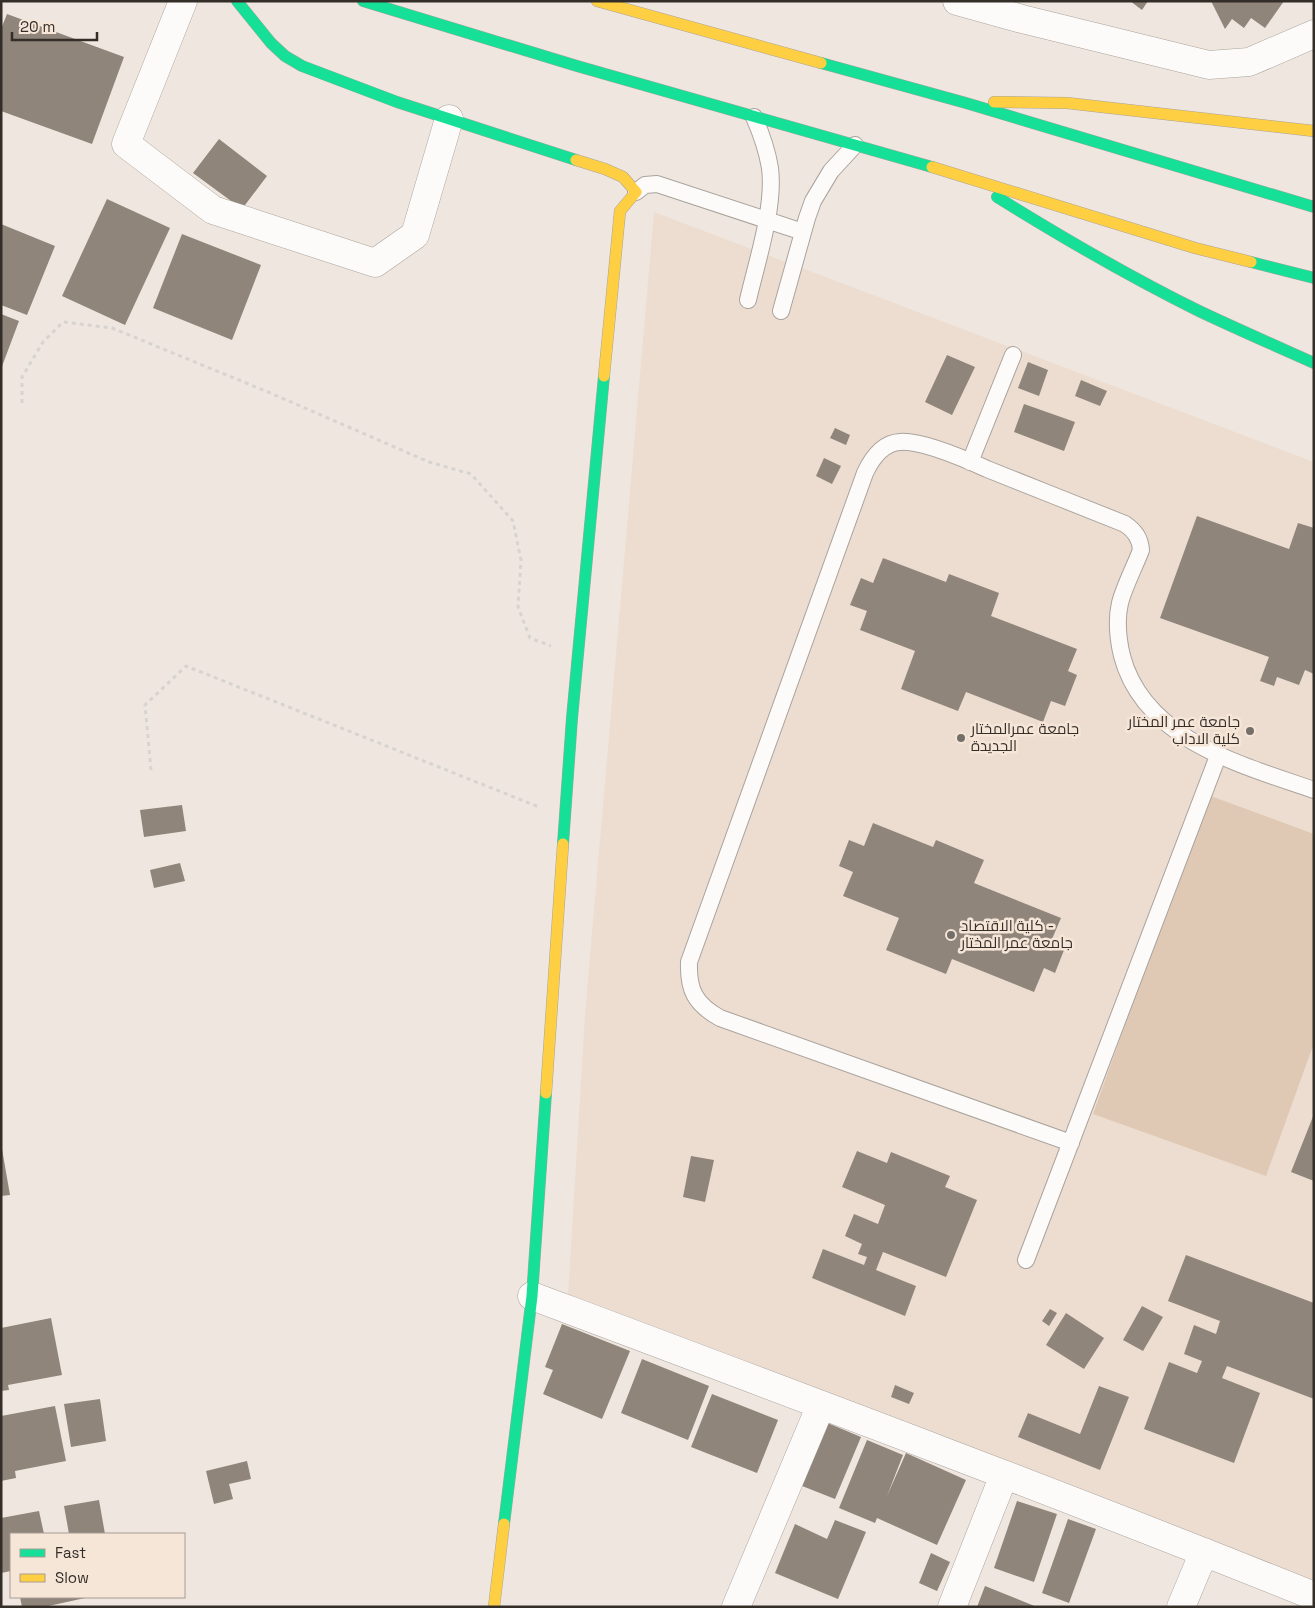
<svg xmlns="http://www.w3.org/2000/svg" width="1315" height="1608" viewBox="0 0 1315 1608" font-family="'Space Grotesk',Cairo,sans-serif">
	<rect width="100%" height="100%" fill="#efe7df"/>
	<path fill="#edddd0" d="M 654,212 L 1314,462 L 1314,1591 L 568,1296 L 585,1014 Z"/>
	<path fill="#dfc9b5" d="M 1208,795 L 1314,834 L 1314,1043 L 1266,1176 L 1093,1114 Z"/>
	<path fill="#8f857a" d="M 1130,1 L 1148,1 L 1142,10 Z
		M 1211,1 L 1284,1 L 1265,28 L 1251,18 L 1244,28 L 1232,19 L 1225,29 Z
		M 7,14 L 124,57 L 92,144 L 1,111 L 1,29 Z
		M 219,139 L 267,176 L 242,209 L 193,173 Z
		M 107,199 L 170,228 L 125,325 L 62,296 Z
		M 1,224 L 55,246 L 27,315 L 1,305 Z
		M 182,234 L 261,265 L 232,340 L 153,308 Z
		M 1,314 L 19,321 L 1,369 Z
		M 947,355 L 975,367 L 952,415 L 925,402 Z
		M 1028,362 L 1048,370 L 1039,396 L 1018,388 Z
		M 1081,380 L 1107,391 L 1100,406 L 1075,396 Z
		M 1024,404 L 1075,422 L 1064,451 L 1014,432 Z
		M 835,428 L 850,435 L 846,445 L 830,438 Z
		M 824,458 L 841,466 L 832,484 L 816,476 Z
		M 1197,516 L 1289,549 L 1298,523 L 1314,528 L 1314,674 L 1305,670 L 1299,685 L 1277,677 L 1274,686 L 1260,681 L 1269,657 L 1160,618 Z
		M 883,558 L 946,582 L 949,574 L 999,593 L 991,616 L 1077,649 L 1068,671 L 1077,675 L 1065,706 L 1051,701 L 1043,722 L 966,692 L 958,711 L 901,689 L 915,651 L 860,630 L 867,611 L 850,605 L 861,578 L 873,583 Z
		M 182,805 L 186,831 L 144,837 L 140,810 Z
		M 873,823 L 933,847 L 936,840 L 984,860 L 974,883 L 1061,918 L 1052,939 L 1066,945 L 1055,973 L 1044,968 L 1034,992 L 952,959 L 946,974 L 886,950 L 899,918 L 843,896 L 853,872 L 839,866 L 849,840 L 864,846 Z
		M 180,863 L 185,881 L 154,888 L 150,870 Z
		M 1314,1114 L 1314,1181 L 1291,1172 Z
		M 2,1149 L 10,1195 L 1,1196 L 1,1150 Z
		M 857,1151 L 887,1163 L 891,1152 L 950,1176 L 945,1187 L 977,1200 L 946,1277 L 883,1252 L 876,1270 L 916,1286 L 905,1316 L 812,1278 L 823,1249 L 864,1265 L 867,1257 L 858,1254 L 862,1244 L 845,1236 L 854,1214 L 878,1224 L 885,1205 L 842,1187 Z
		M 691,1156 L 714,1160 L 705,1202 L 683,1197 Z
		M 1186,1255 L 1314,1303 L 1314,1399 L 1227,1366 L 1222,1378 L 1260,1393 L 1234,1463 L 1144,1429 L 1169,1362 L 1197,1373 L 1202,1361 L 1184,1354 L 1194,1325 L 1216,1334 L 1220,1321 L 1168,1301 Z
		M 1142,1306 L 1163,1317 L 1143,1351 L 1123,1340 Z
		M 1050,1309 L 1057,1313 L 1049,1326 L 1042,1321 Z
		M 1066,1313 L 1104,1338 L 1084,1369 L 1046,1345 Z
		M 51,1318 L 62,1375 L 8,1385 L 9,1390 L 1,1391 L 1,1328 Z
		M 562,1324 L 630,1351 L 602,1419 L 543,1394 L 553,1370 L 545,1367 Z
		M 642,1359 L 709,1386 L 688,1440 L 621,1413 Z
		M 895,1385 L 914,1393 L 909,1404 L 891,1397 Z
		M 1099,1386 L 1129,1397 L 1100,1470 L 1018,1437 L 1028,1413 L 1080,1434 Z
		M 712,1394 L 778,1420 L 757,1473 L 691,1447 Z
		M 100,1399 L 106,1441 L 71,1447 L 64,1404 Z
		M 55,1406 L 66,1461 L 15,1471 L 16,1478 L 1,1481 L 1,1416 Z
		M 818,1419 L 861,1437 L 835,1499 L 792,1482 Z
		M 867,1440 L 903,1455 L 887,1496 L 906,1453 L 966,1480 L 937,1545 L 877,1518 L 875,1523 L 839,1508 Z
		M 247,1461 L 251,1479 L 229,1484 L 233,1499 L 214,1504 L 206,1471 Z
		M 99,1500 L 105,1534 L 69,1534 L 64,1506 Z
		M 1017,1501 L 1057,1514 L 1034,1582 L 994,1568 Z
		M 39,1511 L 44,1534 L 11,1534 L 11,1571 L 1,1573 L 1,1518 Z
		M 1068,1519 L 1096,1529 L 1069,1603 L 1042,1593 Z
		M 835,1520 L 866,1532 L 838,1599 L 775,1573 L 795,1524 L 827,1539 Z
		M 931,1553 L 950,1562 L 937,1591 L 919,1583 Z
		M 985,1586 L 1037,1607 L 977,1607 Z
		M 20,1597 L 85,1597 L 85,1598 L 44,1607 L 22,1607 Z"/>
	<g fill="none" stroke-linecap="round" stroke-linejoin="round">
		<g stroke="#a9a39c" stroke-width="18">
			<path id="lane" d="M 636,192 L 645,185 L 657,184 L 803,232
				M 748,300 C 757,261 775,207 770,168 C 767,150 761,133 754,117
				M 781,311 L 807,218 L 813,201 L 831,171 L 855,145
				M 970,462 L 1013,355
				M 1071,1143 L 720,1018 C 695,1004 688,990 689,962 L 865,473 C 872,458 882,443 900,442 C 921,440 967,460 987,469 C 1033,487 1079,506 1125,524 C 1135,531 1140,538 1141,550 C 1135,566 1124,587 1120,603 C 1116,620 1118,639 1122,656 C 1144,740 1242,765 1314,790
				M 1026,1260 L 1218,756"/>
		</g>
		<g stroke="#a9a39c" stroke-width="29">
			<path id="street" d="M 183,1 L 126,144 L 213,210 L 375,263 L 415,235 L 449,119
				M 957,1 L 1022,19 L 1209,65 L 1249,62 L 1314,34
				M 532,1296 C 793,1394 1055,1492 1314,1596
				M 736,1607 L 821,1405
				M 952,1607 L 1004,1475
				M 1181,1607 L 1204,1552"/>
		</g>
		<g stroke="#a9a39c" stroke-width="12">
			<path id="fast" d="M 237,1 L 271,43 L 285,56 L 302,66 L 397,102 L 576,160
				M 363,1 L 577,66 L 932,167
				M 821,63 L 966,103 L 1314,207
				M 997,197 C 1063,238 1130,277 1199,311 C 1237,329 1276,346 1314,363
				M 1251,262 L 1314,278
				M 563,844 L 572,718 L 604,376
				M 504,1524 L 532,1296 L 546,1093"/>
		</g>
		<g stroke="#a9a39c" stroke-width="12">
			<path id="slow" d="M 597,1 L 821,63
				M 994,102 L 1067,103 L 1314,131
				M 576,160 L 605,169 L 623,177 L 636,192 L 620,211 L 604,376
				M 932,167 L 1195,248 L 1251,262
				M 546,1093 L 563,844
				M 494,1607 L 504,1524"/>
		</g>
		<path stroke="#d6d3d1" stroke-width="3" stroke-dasharray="4 4" stroke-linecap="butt" d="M 22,403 L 22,377 L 43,342 L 63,322 L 112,328 L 268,392 L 429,462 L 471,474 L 513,521 L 521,560 L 518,607 L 530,638 L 551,646
			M 151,770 L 145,705 L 186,666 L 539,807"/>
		<use href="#lane" stroke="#fdfbfa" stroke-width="16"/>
		<use href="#street" stroke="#fdfbfa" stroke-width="28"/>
		<use href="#fast" stroke="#16e098" stroke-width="11"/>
		<use href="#slow" stroke="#ffcf43" stroke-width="11"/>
	</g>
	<g fill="#756f69" stroke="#f6e6d8" stroke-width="2">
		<circle cx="1250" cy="731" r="5"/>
		<circle cx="961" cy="738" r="5"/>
		<circle cx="951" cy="935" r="5"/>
	</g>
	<g text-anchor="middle" stroke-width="5" stroke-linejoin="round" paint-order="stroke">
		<g font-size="15" fill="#342e29" stroke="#f6e6d8" text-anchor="start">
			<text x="1240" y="727" text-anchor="end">جامعة عمر المختار<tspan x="1240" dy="17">كلية الاداب</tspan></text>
			<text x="971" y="734">جامعة عمرالمختار<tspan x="971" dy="17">الجديدة</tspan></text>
			<text x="961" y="931">كلية الاقتصاد -<tspan x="961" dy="17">جامعة عمر المختار</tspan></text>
		</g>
	</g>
	<rect width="1315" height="1608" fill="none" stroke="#342e29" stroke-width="5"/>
	<rect x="10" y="1533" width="175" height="65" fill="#f6e6d8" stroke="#a89c92"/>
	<rect x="20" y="1549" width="25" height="8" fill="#16e098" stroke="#a89c92"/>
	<text x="55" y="1558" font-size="15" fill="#342e29">Fast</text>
	<rect x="20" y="1574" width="25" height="8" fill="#ffcf43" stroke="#a89c92"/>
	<text x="55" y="1583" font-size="15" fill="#342e29">Slow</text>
	<path d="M12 32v8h85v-8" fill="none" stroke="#342e29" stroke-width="2.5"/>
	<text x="20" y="32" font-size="15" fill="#342e29" stroke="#f6e6d8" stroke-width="4" paint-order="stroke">20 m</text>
</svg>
